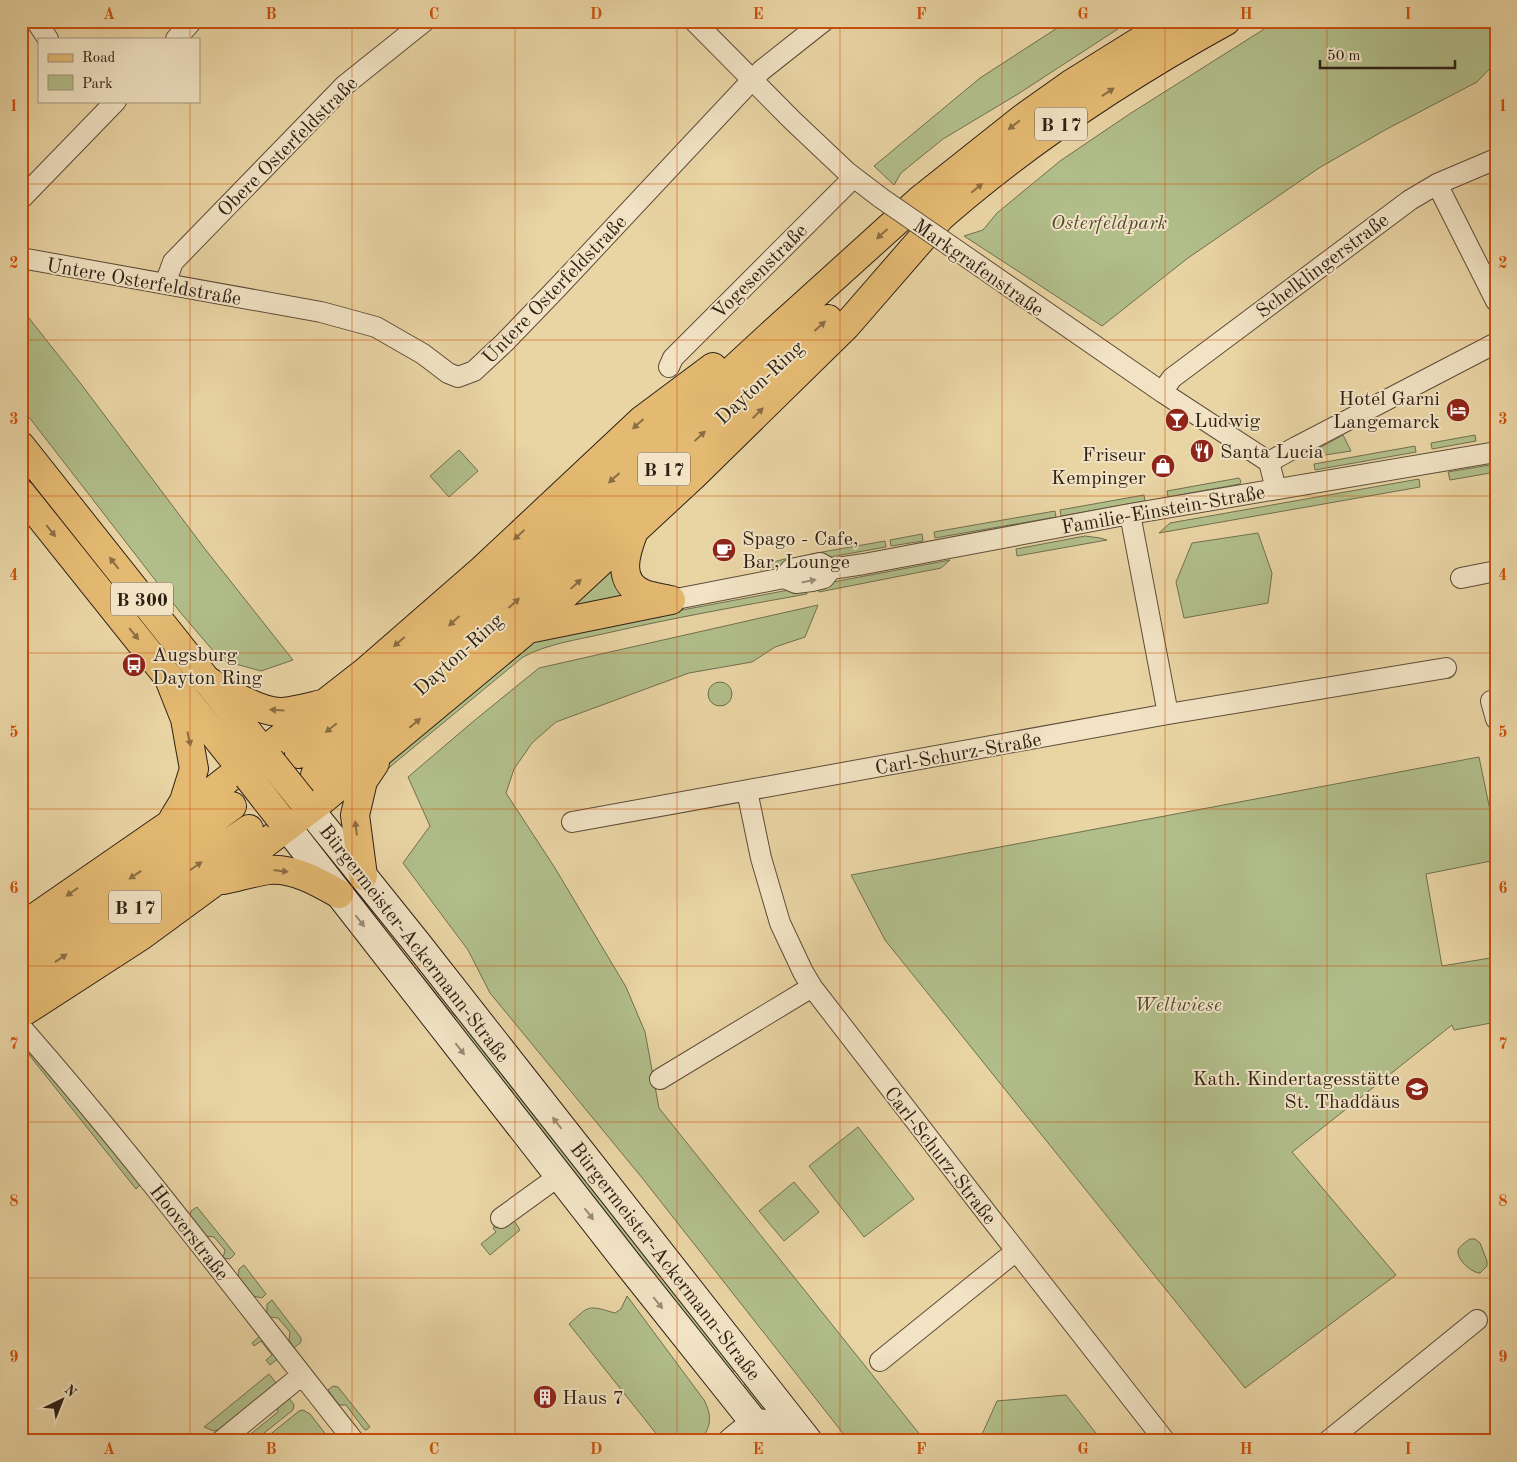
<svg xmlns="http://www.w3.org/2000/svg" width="1517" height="1462" viewBox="0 0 1517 1462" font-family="'Old Standard TT',serif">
	<rect width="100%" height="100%" fill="#e9d4a4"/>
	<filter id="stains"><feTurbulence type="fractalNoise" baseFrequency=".004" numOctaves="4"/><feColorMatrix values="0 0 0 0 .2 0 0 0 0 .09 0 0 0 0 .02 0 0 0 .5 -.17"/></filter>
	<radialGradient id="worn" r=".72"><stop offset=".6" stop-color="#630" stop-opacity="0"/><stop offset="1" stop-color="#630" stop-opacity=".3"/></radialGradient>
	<path fill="#b1be8a" stroke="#706f50" d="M 1068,21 L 1130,21 L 1018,94 L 943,139 L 901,173 L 894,185 L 874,166 L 980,78 Z
		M 1277,21 L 1496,21 L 1496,62 L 1477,82 L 1385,130 L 1319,168 L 1188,258 L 1102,326 L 964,236 L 983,230 L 997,213 L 1060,161 L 1131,113 Z
		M 21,308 L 81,384 L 205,549 L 293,660 L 261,671 L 221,660 L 180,612 L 32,421 L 21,407 Z
		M 1343,435 L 1351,451 L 1312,457 L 1310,453 Z
		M 1475,435 L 1476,441 L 1432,449 L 1431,443 Z
		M 1415,446 L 1416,452 L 1315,470 L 1314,464 Z
		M 459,450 L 478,471 L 449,497 L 430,476 Z
		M 1496,464 L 1496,472 L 1450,480 L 1448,472 Z
		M 1239,478 L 1241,481 L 1240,484 L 1168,497 L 1167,491 Z
		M 1419,479 L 1420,487 L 1159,533 L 1170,523 Z
		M 1144,495 L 1145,501 L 1061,516 L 1060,510 Z
		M 1055,511 L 1056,517 L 935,538 L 934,532 Z
		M 1258,533 L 1272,573 L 1268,603 L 1184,618 L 1176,582 L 1192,543 Z
		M 922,534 L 923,541 L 891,546 L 890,540 Z
		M 1085,536 L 1100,538 L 1107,540 L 1017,556 L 1016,549 Z
		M 885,541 L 886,547 L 813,560 L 810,557 L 811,554 Z
		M 789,558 L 799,562 L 760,570 L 761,565 Z
		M 950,560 L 941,568 L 819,592 L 817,585 Z
		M 611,563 L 631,595 L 557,612 Z
		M 805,587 L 807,594 C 740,606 673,618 607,633 C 578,640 549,643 523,657 L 391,766 L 382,775 L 379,768 L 506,660 L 539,638 L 666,613 Z
		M 818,605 L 805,637 L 775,647 L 752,662 L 689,673 L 556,722 L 532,743 L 514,769 L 506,793 L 555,868 L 626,987 L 645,1032 L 659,1108 L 925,1441 L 849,1441 L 643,1179 L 490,993 L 468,950 L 403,863 L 430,826 L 408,777 L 475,720 L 539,668 Z
		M708 694a12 12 0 1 1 24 0a12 12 0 1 1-24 0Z
		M 1479,757 L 1496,839 L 1496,860 L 1426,874 L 1442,966 L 1496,957 L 1496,1022 L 1454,1030 L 1452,1025 L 1292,1152 L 1396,1275 L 1245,1388 L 885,940 L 851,875 Z
		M 316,843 L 450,1011 L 468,1029 L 738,1368 L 730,1374 Z
		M 21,1043 L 62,1089 L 141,1184 L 136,1189 L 26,1051 L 21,1054 Z
		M 858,1127 L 914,1199 L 864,1237 L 809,1166 Z
		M 794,1182 L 819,1212 L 784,1241 L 759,1211 Z
		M 197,1207 L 235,1254 L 230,1259 L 223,1258 L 225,1250 L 214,1237 L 206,1236 L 190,1216 L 191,1211 Z
		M 510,1214 L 520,1230 L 490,1255 L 481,1244 L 496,1232 L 493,1228 Z
		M 1470,1239 L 1475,1239 L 1480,1243 L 1487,1261 L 1487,1266 L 1480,1273 C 1472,1273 1457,1260 1458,1251 C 1459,1246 1466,1242 1470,1239 Z
		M 244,1265 L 266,1294 L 262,1298 L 253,1296 L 238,1278 L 239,1269 Z
		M 627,1296 L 704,1400 C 712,1415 712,1428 699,1441 L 662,1441 L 569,1324 C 590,1305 587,1305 615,1313 L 621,1309 Z
		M 272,1300 L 301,1338 L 301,1342 L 294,1348 L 289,1340 L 290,1332 L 278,1318 L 270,1317 L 267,1313 L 267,1304 Z
		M 262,1334 L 280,1357 L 270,1365 L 266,1360 L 272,1355 L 261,1341 L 254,1346 L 252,1343 Z
		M 269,1374 L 277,1384 L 222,1429 L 214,1431 L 204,1427 Z
		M 748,1381 L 768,1410 L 758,1410 L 741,1388 Z
		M 333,1386 L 338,1387 L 370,1427 L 366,1430 L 364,1429 L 346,1405 L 339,1405 L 328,1390 Z
		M 1066,1395 L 1102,1441 L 979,1441 L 997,1401 Z
		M 288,1397 L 294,1405 L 293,1410 L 254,1441 L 242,1441 L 278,1412 L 277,1405 Z
		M 303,1410 L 310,1414 L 331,1441 L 295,1441 L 290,1435 L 283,1441 L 270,1441 L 267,1437 L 299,1411 Z"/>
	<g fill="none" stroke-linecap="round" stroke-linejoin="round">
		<g stroke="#5e4d39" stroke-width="22">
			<path id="street" d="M 36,21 L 48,39
				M 694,21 L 792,120 L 847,172 L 881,198
				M 176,39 L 192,21
				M 1437,184 L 1496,301
				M 21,199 L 116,101
				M 952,247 L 1162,392 L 1269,462 L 1276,489
				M 21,258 L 321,312 L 376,327 L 423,354 L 448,373 L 458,377 L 474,371 L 505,342 L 558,287 L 752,80 L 762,70 L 824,21
				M 165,284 L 173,262 L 345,85 L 425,21
				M 669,367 L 673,358 L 853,178
				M 1162,392 L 1172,378 L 1410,200 L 1437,184 L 1496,159
				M 1269,462 L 1296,447 L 1496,343
				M 1130,514 L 1168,714
				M 784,578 L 791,569 L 820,563 L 831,569 L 864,564 L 1130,514 L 1496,452
				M 1461,578 L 1496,571
				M 671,600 L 784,578 L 796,583 L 812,581 L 824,578 L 831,569
				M 1491,701 L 1496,719
				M 747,791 L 761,858 L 780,923 L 803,972 L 812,987 L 989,1216 L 1165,1441
				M 572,822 L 1168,714 L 1446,668
				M 21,1027 C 138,1160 244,1302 354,1441
				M 660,1079 L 812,987
				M 501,1218 L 559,1176
				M 880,1361 L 1016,1251
				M 221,1441 L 302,1375
				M 727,1441 C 756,1416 766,1409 792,1441
				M 1328,1441 L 1477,1320"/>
		</g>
		<g stroke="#2f2015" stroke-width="30">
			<path id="secondary" d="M 310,810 L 416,942 L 808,1441
				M 287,827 L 628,1264 L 769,1441"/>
		</g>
		<g stroke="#2f2015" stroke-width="30">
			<path id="primary" d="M 21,446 L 270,760
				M 21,493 L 248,777"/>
		</g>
		<g stroke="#2f2015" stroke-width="30">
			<path id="highway" d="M 926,230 C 1017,148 1119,80 1226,21
				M 634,531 C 625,554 615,584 647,595 C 654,597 662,598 670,600
				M 528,629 L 671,600
				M 168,676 L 185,719 L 194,769 L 184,801 L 173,819
				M 206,680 C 226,691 260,713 282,712 C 295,711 309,707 322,704
				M 299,754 L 372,695 L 659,438 L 775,331 L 921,199 L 1023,118 L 1071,84 L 1172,21
				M 315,775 L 387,718 L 677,458 L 828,319
				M 363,876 L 355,815 L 363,781 L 375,763
				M 223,880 C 238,877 254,872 269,870 C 294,868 318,882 339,894
				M 21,927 L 170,824 L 366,671 L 483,569 L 642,420 L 713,367
				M 21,952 L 172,850 L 232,806
				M 21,985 L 249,829
				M 25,1011 L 141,936 L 216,881 L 326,797 L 528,629 L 693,476 L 846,326 L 939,219"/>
		</g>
		<use href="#street" stroke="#f1e3c4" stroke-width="20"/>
		<use href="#secondary" stroke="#f1e3c4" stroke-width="28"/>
		<use href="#primary" stroke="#e4ba72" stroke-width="28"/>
		<use href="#highway" stroke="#e4ba72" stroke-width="28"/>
		<g stroke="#5e4d39" stroke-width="22" stroke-linecap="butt">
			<path id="street-bridge" d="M 881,198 L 952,247"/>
		</g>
		<g stroke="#2f2015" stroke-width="30" stroke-linecap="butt">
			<path id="primary-bridge" d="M 270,760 L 302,800
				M 248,777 L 280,818"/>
		</g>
		<use href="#street-bridge" stroke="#f1e3c4" stroke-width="20"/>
		<use href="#primary-bridge" stroke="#e4ba72" stroke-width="28"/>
	</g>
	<defs><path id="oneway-solid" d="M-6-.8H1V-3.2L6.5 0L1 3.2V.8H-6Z" transform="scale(1.25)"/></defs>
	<g fill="#8a6d44">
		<use href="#oneway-solid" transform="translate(1108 92) rotate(-33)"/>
		<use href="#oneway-solid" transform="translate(1014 125) rotate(142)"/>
		<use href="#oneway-solid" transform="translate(977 188) rotate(-39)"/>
		<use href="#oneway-solid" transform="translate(882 234) rotate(138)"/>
		<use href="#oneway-solid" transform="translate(820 326) rotate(-42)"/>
		<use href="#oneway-solid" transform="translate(758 413) rotate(-44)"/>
		<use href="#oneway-solid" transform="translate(638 424) rotate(138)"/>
		<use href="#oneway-solid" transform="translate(700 436) rotate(-43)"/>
		<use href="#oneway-solid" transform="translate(614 478) rotate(138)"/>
		<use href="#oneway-solid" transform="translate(51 531) rotate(51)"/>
		<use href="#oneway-solid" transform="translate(519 535) rotate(137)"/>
		<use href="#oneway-solid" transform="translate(114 563) rotate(-128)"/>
		<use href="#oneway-solid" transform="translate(576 584) rotate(-43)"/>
		<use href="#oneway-solid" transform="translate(514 603) rotate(-42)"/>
		<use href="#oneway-solid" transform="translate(454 621) rotate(138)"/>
		<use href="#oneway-solid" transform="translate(134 634) rotate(51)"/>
		<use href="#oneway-solid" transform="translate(399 642) rotate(139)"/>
		<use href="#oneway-solid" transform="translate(277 710) rotate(-177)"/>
		<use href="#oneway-solid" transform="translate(415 723) rotate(-40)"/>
		<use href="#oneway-solid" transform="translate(331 728) rotate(141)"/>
		<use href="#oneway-solid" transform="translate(189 739) rotate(78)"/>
		<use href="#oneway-solid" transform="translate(356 828) rotate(-97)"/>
		<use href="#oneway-solid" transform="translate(196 866) rotate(-35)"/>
		<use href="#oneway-solid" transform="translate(281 871) rotate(7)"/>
		<use href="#oneway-solid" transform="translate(135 875) rotate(146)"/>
		<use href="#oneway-solid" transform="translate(72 892) rotate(145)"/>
		<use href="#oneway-solid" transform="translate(61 958) rotate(-34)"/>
	</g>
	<g fill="#9a8b75">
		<use href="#oneway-solid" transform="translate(809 581) rotate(-11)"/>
		<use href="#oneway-solid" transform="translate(360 921) rotate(52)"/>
		<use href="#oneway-solid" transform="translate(460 1049) rotate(52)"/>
		<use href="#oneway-solid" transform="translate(557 1123) rotate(-128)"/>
		<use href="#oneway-solid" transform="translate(589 1214) rotate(52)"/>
		<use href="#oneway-solid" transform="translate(658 1303) rotate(51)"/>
	</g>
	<path fill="none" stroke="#cc500d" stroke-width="1" stroke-opacity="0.55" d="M 190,21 L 190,39M 352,21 L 352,1441M 515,21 L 515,1441M 677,21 L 677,1441M 840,21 L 840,1441M 1002,21 L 1002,1441M 1165,21 L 1165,1441M 1327,21 L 1327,1441M 190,101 L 190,1441M 21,184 L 1496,184M 21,340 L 1496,340M 21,496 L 1496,496M 21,653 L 1496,653M 21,809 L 1496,809M 21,966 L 1496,966M 21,1122 L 1496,1122M 21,1278 L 1496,1278"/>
	<defs>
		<g id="hotel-disc" transform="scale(1.25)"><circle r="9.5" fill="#8f2418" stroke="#f1e3c4"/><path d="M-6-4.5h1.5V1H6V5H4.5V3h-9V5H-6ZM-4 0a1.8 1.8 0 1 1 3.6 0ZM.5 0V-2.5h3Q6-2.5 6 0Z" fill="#fff"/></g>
		<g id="bar-disc" transform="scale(1.25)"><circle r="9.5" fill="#8f2418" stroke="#f1e3c4"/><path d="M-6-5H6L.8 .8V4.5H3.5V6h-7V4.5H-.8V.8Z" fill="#fff"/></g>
		<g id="restaurant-disc" transform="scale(1.25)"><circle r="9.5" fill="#8f2418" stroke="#f1e3c4"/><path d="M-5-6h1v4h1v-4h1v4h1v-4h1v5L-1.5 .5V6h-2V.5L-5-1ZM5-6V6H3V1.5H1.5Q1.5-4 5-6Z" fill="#fff"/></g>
		<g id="shop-disc" transform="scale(1.25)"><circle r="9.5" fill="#8f2418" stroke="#f1e3c4"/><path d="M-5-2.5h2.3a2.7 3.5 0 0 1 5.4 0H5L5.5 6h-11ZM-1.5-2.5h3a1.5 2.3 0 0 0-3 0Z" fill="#fff"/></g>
		<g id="cafe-disc" transform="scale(1.25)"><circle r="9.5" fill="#8f2418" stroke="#f1e3c4"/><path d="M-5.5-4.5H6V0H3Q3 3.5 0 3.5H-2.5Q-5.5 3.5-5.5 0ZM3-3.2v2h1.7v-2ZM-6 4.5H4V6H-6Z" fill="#fff"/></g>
		<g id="bus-disc" transform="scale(1.25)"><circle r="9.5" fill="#8f2418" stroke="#f1e3c4"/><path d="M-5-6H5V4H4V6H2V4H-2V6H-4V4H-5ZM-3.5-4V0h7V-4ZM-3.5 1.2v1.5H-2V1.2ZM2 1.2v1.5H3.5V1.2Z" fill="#fff"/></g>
		<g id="school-disc" transform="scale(1.25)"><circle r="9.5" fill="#8f2418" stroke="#f1e3c4"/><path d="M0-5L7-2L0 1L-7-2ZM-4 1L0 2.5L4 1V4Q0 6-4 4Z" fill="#fff"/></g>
		<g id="building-disc" transform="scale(1.25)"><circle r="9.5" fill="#8f2418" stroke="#f1e3c4"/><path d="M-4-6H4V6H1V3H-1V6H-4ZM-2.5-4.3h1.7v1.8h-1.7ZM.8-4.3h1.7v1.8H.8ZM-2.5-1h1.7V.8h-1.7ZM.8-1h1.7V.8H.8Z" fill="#fff"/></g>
	</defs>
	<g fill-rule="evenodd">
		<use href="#hotel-disc" x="1458" y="410"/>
		<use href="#bar-disc" x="1177" y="420"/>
		<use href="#restaurant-disc" x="1202" y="451"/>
		<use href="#shop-disc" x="1163" y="466"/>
		<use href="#cafe-disc" x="724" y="550"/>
		<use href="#bus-disc" x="134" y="665"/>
		<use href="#school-disc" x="1417" y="1089"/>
		<use href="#building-disc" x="545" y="1397"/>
	</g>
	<g text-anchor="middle" stroke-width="4" stroke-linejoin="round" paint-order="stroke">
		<g fill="#f1e3c4" stroke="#695a4a" stroke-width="1">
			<rect x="1035" y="107.5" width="52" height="33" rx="4"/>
			<rect x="638" y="452.5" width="52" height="33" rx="4"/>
			<rect x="111" y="582.5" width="62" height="33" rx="4"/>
			<rect x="109" y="890.5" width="52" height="33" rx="4"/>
		</g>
		<g font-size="19" font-weight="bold" fill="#2f2015">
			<text x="1061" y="131">B 17</text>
			<text x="664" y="476">B 17</text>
			<text x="142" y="606">B 300</text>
			<text x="135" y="914">B 17</text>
		</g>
		<g font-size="20" fill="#2f2015" stroke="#f1e3c4">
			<text transform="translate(287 146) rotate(-45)" y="7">Obere Osterfeldstraße</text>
			<text transform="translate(1322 265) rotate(-37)" y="7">Schelklingerstraße</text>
			<text transform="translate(979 267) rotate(35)" y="7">Markgrafenstraße</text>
			<text transform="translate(759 271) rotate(-45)" y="7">Vogesenstraße</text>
			<text transform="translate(144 281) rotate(10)" y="7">Untere Osterfeldstraße</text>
			<text transform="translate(554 289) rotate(-46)" y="7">Untere Osterfeldstraße</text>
			<text transform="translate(759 382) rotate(-43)" y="7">Dayton-Ring</text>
			<text transform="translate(1163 509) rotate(-10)" y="7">Familie-Einstein-Straße</text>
			<text transform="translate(458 654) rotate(-42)" y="7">Dayton-Ring</text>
			<text transform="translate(958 753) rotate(-10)" y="7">Carl-Schurz-Straße</text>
			<text transform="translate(415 943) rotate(52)" y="7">Bürgermeister-Ackermann-Straße</text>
			<text transform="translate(941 1155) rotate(52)" y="7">Carl-Schurz-Straße</text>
			<text transform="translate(190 1232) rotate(52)" y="7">Hooverstraße</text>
			<text transform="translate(666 1261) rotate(52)" y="7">Bürgermeister-Ackermann-Straße</text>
		</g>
		<g font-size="20" font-style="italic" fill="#504832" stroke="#f1e3c4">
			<text x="1109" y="229">Osterfeldpark</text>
			<text x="1178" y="1011">Weltwiese</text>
		</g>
		<g font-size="20" fill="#2f2015" stroke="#f1e3c4" text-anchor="start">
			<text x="1440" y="405" text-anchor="end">Hotel Garni<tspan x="1440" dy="23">Langemarck</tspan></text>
			<text x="1194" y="427">Ludwig</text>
			<text x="1220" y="458">Santa Lucia</text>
			<text x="1146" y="461" text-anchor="end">Friseur<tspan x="1146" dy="23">Kempinger</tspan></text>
			<text x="742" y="545">Spago - Cafe,<tspan x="742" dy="23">Bar, Lounge</tspan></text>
			<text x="152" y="661">Augsburg<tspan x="152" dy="23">Dayton Ring</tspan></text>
			<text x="1400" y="1085" text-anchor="end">Kath. Kindertagesstätte<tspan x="1400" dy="23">St. Thaddäus</tspan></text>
			<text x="562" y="1404">Haus 7</text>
		</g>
	</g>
	<rect width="1517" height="1462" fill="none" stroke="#e9d4a4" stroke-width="55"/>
	<rect x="38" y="38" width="162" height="65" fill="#f1e3c4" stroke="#a3957e"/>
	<rect x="48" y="54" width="25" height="8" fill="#e4ba72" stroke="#a3957e"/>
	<text x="82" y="62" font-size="15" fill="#2f2015">Road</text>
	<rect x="48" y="75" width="25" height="15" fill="#b1be8a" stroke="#a3957e"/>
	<text x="82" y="88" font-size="15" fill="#2f2015">Park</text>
	<g transform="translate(62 1400) rotate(43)" stroke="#f1e3c4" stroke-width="4" paint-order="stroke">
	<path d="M0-4L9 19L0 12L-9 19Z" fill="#2f2015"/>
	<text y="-8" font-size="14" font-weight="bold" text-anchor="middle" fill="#2f2015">N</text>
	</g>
	<path d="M1320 60v8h135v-8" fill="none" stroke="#2f2015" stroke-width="2.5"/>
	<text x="1327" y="60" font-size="15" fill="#2f2015" stroke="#f1e3c4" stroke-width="4" paint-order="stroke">50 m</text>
	<rect x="28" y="28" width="1462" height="1406" fill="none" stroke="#cc500d" stroke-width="2"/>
	<g font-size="16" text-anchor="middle" font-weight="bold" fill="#cc500d">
		<text x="109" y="19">A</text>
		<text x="271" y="19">B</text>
		<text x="434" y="19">C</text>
		<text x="596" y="19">D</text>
		<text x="758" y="19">E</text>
		<text x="921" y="19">F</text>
		<text x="1083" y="19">G</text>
		<text x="1246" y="19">H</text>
		<text x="1408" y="19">I</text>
		<text x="14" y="111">1</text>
		<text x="1503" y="111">1</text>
		<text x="14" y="268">2</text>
		<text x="1503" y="268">2</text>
		<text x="14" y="424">3</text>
		<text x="1503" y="424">3</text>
		<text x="14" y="580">4</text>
		<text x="1503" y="580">4</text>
		<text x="14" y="737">5</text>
		<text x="1503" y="737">5</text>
		<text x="14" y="893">6</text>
		<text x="1503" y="893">6</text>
		<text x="14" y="1049">7</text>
		<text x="1503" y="1049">7</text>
		<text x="14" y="1206">8</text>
		<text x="1503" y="1206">8</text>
		<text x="14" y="1362">9</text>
		<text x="1503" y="1362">9</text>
		<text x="109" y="1454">A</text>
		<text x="271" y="1454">B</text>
		<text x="434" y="1454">C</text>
		<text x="596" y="1454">D</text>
		<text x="758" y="1454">E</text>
		<text x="921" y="1454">F</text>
		<text x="1083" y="1454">G</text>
		<text x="1246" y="1454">H</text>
		<text x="1408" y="1454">I</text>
	</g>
	<rect width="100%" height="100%" filter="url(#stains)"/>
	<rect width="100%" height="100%" fill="url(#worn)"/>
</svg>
